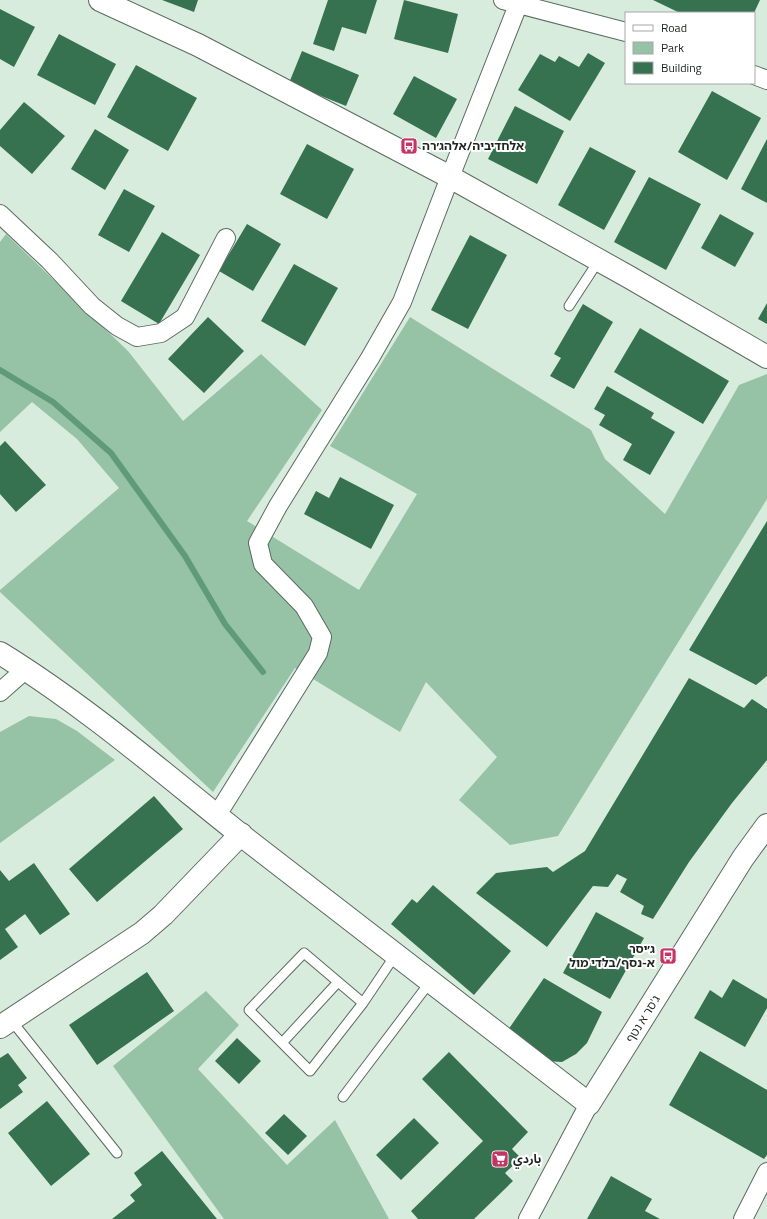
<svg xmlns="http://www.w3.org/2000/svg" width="767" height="1219" viewBox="0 0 767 1219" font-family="'Titillium Web','Noto Sans Arabic','Noto Sans Hebrew',sans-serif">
	<rect width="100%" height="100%" fill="#d8ecde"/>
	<path fill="#96c2a5" d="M 6,234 L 128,351 L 183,421 L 261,354 L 322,410 L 247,521 L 359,590 L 417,494 L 330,446 L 410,317 L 591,430 L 605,459 L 665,514 L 739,385 L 767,374 L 767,499 L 558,836 L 510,845 L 459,800 L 497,757 L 426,682 L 400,732 L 295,668 L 213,792 L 0,592 L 0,590 L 119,488 L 77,439 L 32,402 L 0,432 L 0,242 Z
		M 29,716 L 56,719 L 77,731 L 115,760 L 0,843 L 0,732 Z
		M 206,991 L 239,1025 L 198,1069 L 287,1165 L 335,1120 L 389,1219 L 224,1219 L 113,1066 Z"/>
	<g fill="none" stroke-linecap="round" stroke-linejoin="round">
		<path stroke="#5f9b76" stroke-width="6" d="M 0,370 L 53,402 L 111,453 L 185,556 L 225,624 L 263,672"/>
	</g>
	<path fill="#36724f" d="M 162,0 L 198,0 L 194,12 Z
		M 328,0 L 377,0 L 366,34 L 342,27 L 334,51 L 313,44 Z
		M 404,0 L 458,14 L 448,53 L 394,39 Z
		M 653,0 L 760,0 L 754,13 L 680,13 Z
		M 0,9 L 35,27 L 14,67 L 0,59 Z
		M 59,34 L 116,64 L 95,105 L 37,75 Z
		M 302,51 L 359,75 L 346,106 L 289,83 Z
		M 588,53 L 605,63 L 570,121 L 518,90 L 540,54 L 555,62 L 559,56 L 579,67 Z
		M 136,65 L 197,98 L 168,151 L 107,117 Z
		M 414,76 L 457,99 L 436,138 L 393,114 Z
		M 712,91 L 761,118 L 727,180 L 678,152 Z
		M 24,102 L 65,136 L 32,174 L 0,146 L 0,130 Z
		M 515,106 L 564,131 L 537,184 L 488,159 Z
		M 95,129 L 129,150 L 105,190 L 71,169 Z
		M 767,139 L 767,203 L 741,189 Z
		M 307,144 L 354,169 L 327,219 L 280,194 Z
		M 590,147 L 636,171 L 604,230 L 558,205 Z
		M 649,177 L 701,204 L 666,270 L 614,242 Z
		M 124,189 L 155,206 L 129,252 L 98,235 Z
		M 720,214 L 754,233 L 735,267 L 701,248 Z
		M 247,224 L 281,244 L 253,291 L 219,271 Z
		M 162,232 L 200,255 L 159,324 L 121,301 Z
		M 470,235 L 507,255 L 468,329 L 431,310 Z
		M 294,264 L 338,288 L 305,346 L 261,321 Z
		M 767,303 L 767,324 L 758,319 Z
		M 583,304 L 613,322 L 574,389 L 550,376 L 561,358 L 554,354 Z
		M 208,317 L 244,351 L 204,393 L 168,359 Z
		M 640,328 L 729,381 L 703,424 L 614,372 Z
		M 607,386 L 654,413 L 651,418 L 675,432 L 650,475 L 623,460 L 632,444 L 599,425 L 605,415 L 594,409 Z
		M 5,441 L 46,485 L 16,512 L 0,494 L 0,446 Z
		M 340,477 L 394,505 L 371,549 L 304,514 L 316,491 L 329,498 Z
		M 767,521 L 767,676 L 756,685 L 689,650 Z
		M 689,678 L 744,708 L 752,699 L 767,709 L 767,760 L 732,803 L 689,862 L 653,919 L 641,914 L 644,906 L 620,892 L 627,879 L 617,874 L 608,887 L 593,886 L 547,947 L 476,893 L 496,873 L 547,867 L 553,872 L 585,851 Z
		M 154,796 L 183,829 L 97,902 L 69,869 Z
		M 34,863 L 70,914 L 40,935 L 25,914 L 5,929 L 18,947 L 0,960 L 0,870 L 9,881 Z
		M 433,885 L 511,951 L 474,995 L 391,924 L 412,899 L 417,903 Z
		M 596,912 L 644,938 L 610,999 L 563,973 Z
		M 147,972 L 174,1011 L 97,1065 L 69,1025 Z
		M 544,978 L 602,1012 L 587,1043 L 576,1054 L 562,1062 L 546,1061 L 508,1030 Z
		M 733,979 L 767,999 L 767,1008 L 745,1047 L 694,1018 L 710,990 L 722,998 Z
		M 237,1038 L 261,1061 L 239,1084 L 215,1061 Z
		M 700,1051 L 767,1090 L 767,1155 L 764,1159 L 669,1105 Z
		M 449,1052 L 528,1132 L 512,1149 L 521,1158 L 505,1173 L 513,1181 L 474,1219 L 418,1219 L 411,1211 L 483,1141 L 422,1079 Z
		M 8,1053 L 27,1078 L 18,1085 L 23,1092 L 0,1109 L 0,1058 Z
		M 47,1101 L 90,1154 L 51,1186 L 8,1133 Z
		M 284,1114 L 307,1136 L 288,1155 L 265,1133 Z
		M 414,1118 L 439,1143 L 401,1180 L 376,1155 Z
		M 162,1151 L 217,1219 L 112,1219 L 135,1201 L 130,1195 L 142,1185 L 134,1173 Z
		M 611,1176 L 652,1199 L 645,1211 L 660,1219 L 587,1219 Z"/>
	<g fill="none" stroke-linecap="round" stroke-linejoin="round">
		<g stroke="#5b6b60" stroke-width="11">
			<path id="service" d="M 569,306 L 599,260
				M 363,1003 L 304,953 L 249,1010 L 310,1071 L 363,1003 L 396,954
				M 11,1020 L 117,1153
				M 282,1043 L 338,982
				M 343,1097 L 430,982"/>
		</g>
		<g stroke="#5b6b60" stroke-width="20">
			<path id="minor" d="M 503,0 L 626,32
				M 754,75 L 767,80
				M 0,214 L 50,261 L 92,306 L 117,326 L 137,337 L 161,333 L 185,317 L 226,238
				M 0,692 L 26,669
				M 217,815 L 318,653 L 322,637 L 304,606 L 263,564 L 258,543 L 278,506 L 370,358 L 402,302 L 450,177 L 520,0
				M 528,1219 L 589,1104
				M 743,1219 L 767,1172"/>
		</g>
		<g stroke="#5b6b60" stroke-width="24">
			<path id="tertiary" d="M 100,0 L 198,45 L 450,177 L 629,277 L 767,357
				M 0,653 C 86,706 162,772 241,835 C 357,925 473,1015 589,1104 L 743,858 L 767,825
				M 0,1027 L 142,933 L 163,915 L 241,834"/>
		</g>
		<use href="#service" stroke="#fff" stroke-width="9"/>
		<use href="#minor" stroke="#fff" stroke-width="18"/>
		<use href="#tertiary" stroke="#fff" stroke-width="22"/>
	</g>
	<defs>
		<g id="bus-square" transform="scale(0.9)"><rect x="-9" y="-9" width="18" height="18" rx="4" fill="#c33564" stroke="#fff"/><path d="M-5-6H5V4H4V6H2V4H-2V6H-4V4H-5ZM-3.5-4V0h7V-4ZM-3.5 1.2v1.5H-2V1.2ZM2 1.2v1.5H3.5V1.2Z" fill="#fff"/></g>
		<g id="supermarket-square" transform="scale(0.9)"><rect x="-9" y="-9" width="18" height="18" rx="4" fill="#c33564" stroke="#fff"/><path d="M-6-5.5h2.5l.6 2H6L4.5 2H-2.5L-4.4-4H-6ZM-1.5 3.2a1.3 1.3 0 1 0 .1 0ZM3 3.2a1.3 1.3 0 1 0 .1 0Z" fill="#fff"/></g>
	</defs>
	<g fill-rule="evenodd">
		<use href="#bus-square" x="409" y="146"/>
		<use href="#bus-square" x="668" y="956"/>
		<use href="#supermarket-square" x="500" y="1159"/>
	</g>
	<g text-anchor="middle" stroke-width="4" stroke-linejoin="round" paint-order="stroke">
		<g font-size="12" font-weight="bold" fill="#1e2520" stroke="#fff" text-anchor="start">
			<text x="422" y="150">אלחדיביה/אלהג׳רה</text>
			<text x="655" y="953" text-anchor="end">ג׳יסר<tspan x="655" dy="14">א-נסף/בלדי מול</tspan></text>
			<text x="513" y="1163">باردي</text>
		</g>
		<g font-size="12" fill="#1e2520" stroke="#fff">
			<text transform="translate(643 1019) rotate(-58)" y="4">ג'סר א נטף</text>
		</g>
	</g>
	<rect x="625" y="12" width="130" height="72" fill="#ffffff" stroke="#a5a8a6"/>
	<rect x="633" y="25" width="20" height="6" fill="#ffffff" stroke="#a5a8a6"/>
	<text x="661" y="32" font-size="12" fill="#1e2520">Road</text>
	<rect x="633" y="42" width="20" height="12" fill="#96c2a5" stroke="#a5a8a6"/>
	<text x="661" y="52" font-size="12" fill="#1e2520">Park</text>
	<rect x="633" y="62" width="20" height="12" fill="#36724f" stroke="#a5a8a6"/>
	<text x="661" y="72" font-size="12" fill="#1e2520">Building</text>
</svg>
